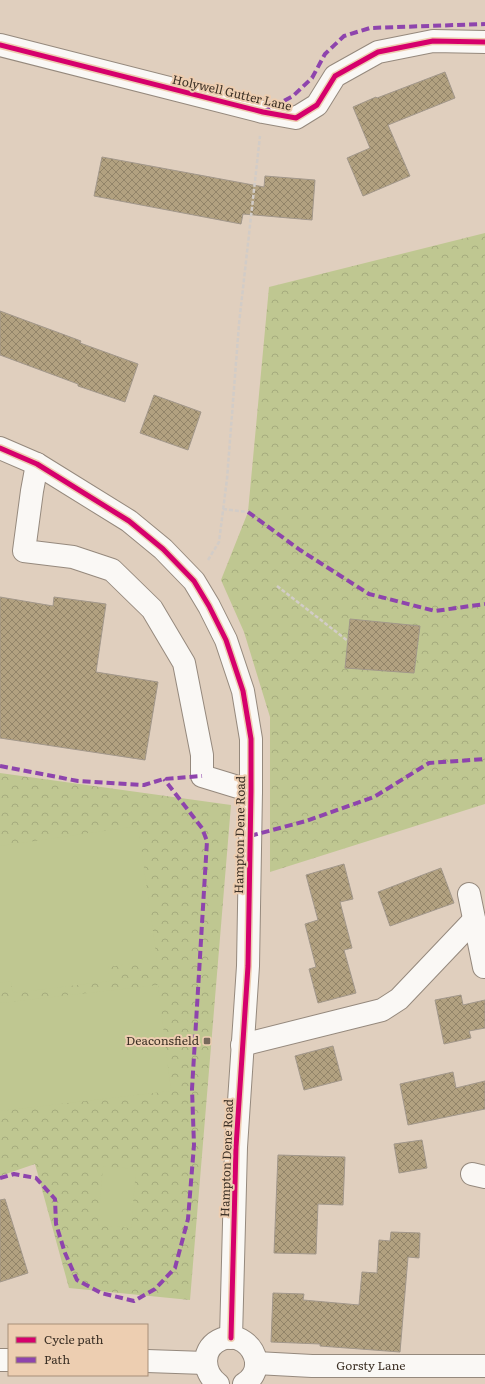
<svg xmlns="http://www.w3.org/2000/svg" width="485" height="1384" viewBox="0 0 485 1384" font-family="Literata,serif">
	<defs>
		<pattern id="park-crowns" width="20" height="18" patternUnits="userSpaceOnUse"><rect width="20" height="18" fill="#bfc791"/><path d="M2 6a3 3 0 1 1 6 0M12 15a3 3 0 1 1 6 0" fill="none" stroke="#a5ab7d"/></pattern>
		<pattern id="building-cross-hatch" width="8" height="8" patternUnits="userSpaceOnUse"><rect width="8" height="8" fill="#b2a180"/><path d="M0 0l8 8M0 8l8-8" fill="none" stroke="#928469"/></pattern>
	</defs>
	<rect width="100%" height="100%" fill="#e0cfbe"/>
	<path fill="url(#park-crowns)" d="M 485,233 L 485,804 L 270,872 L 270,717 L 244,632 L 221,580 L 248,512 L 269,287 Z
		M 0,773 L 231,805 L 190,1300 L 69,1288 L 35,1164 L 0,1176 Z"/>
	<path fill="#bfc791" d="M 138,826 L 157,960 L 108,967 L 110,981 L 13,993 L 11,981 L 0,983 L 0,846 Z
		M 158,985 L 171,1091 L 0,1111 L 0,1003 Z
		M 103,1166 L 136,1169 L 131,1228 L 98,1225 Z"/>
	<path fill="url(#building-cross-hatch)" stroke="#a2978a" d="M 445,72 L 455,98 L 388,125 L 410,176 L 363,196 L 347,158 L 370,148 L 353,107 L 376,97 L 377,98 Z
		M 102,157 L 264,187 L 265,176 L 315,180 L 312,220 L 243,214 L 241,224 L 94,196 Z
		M 0,311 L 81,341 L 80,343 L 138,364 L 125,402 L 78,386 L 78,384 L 0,355 Z
		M 154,395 L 201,412 L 188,450 L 140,433 Z
		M 0,597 L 53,606 L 54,597 L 106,604 L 96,672 L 158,682 L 145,760 L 0,738 Z
		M 350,619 L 420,626 L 414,673 L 345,668 Z
		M 344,864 L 353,899 L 340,902 L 352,948 L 344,950 L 356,993 L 318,1003 L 309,969 L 316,967 L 305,924 L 318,920 L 306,875 Z
		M 441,868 L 454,903 L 390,926 L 378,892 Z
		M 461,995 L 463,1005 L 485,1000 L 485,1028 L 469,1031 L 471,1038 L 444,1044 L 435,1000 Z
		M 333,1046 L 342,1080 L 304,1090 L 295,1056 Z
		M 453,1072 L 456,1088 L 485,1081 L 485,1109 L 408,1125 L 400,1084 Z
		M 422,1140 L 427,1168 L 399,1173 L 394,1144 Z
		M 278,1155 L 345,1157 L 343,1205 L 318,1204 L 316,1254 L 274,1253 Z
		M 5,1199 L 28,1273 L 0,1282 L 0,1200 Z
		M 391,1232 L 420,1233 L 419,1258 L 408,1257 L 400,1352 L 320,1346 L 320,1344 L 271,1342 L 273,1293 L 304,1294 L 303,1300 L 359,1305 L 362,1272 L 377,1273 L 379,1240 L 390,1241 Z"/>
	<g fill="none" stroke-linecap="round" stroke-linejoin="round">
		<g stroke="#95897d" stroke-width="24">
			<g id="minor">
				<path d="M 0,45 L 263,112 L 296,118 L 317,105 L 335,76 L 378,52 L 433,41 L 485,42"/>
				<path d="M 0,448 L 37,464 L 129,521 L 163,549 L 194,581 L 209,606 L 226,640 L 243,691 L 251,739 L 251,791 L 248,966 L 236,1147 L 231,1338"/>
				<path d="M 37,464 L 32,491 L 24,551 L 73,557 L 112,570 L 152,609 L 184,663 L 202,755 L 202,776 L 251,791"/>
				<path d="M 469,894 L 484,967"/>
				<path d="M 242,1045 L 382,1010 L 399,999 L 474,920"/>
				<path d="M 472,1174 L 485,1177"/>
				<path d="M 0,1360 L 9,1360"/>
				<path d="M 147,1361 L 205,1363"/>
				<path id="s1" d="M 256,1363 L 312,1366 L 485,1366"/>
				<path d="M 218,1384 C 202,1372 201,1347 222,1339 C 238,1333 253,1345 256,1361 C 257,1370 252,1379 244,1384"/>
			</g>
		</g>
		<path stroke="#d2ccc7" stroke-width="2.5" stroke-dasharray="4 2" stroke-linecap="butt" d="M 223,509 L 248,512
			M 208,560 L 219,542 L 227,479 L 239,324 L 260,136
			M 277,586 L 348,641"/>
		<use href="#minor" stroke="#faf8f5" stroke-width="22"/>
		<path stroke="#8e44ad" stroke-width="4" stroke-dasharray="8 4" stroke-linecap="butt" d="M 263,112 L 293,96 L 312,78 L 325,54 L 344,36 L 370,28 L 485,24
			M 248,512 L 300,550 L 369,594 L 435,611 L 485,604
			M 0,766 L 78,781 L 144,785 L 164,779 L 202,776
			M 250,836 L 306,821 L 374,797 L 429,763 L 485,759
			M 0,1178 L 14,1174 L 36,1178 L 55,1199 L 56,1224 L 65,1253 L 77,1280 L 101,1293 L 134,1301 L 155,1289 L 175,1268 L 188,1219 L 194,1145 L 192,1089 L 207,841 L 202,828 L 164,779"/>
		<g stroke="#edceb1" stroke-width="8">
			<path id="cycleway" d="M 0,45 L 263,112 L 296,118 L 317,105 L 335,76 L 378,52 L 433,41 L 485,42
				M 0,448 L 37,464 L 129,521 L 163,549 L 194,581 L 209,606 L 226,640 L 243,691 L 251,739 L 251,791 L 248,966 L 236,1147 L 231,1338"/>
		</g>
		<use href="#cycleway" stroke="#d6006c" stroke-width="5"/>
	</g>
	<rect fill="#76685b" stroke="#edceb1" stroke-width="1.5" x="203" y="1037" width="8" height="8" rx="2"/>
	<g text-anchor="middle" stroke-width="4" stroke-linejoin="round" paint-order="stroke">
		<g font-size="12" fill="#3d3126" stroke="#edceb1">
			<text transform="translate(232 93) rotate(13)" y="4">Holywell Gutter Lane</text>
			<text transform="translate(240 835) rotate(-89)" y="4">Hampton Dene Road</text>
			<text transform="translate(227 1158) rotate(-88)" y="4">Hampton Dene Road</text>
			<text dy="4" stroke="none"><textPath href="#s1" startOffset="115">Gorsty Lane</textPath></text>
		</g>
		<g font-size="12" fill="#3d3126" stroke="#edceb1" text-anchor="end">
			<text x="199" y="1045">Deaconsfield</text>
		</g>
	</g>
	<rect x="8" y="1324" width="140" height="52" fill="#edceb1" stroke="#a78f79"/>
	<rect x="16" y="1337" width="20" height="6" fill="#d6006c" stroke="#a78f79"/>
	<text x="44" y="1344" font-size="12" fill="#3d3126">Cycle path</text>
	<rect x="16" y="1357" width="20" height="6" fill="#8e44ad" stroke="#a78f79"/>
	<text x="44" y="1364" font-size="12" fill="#3d3126">Path</text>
</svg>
